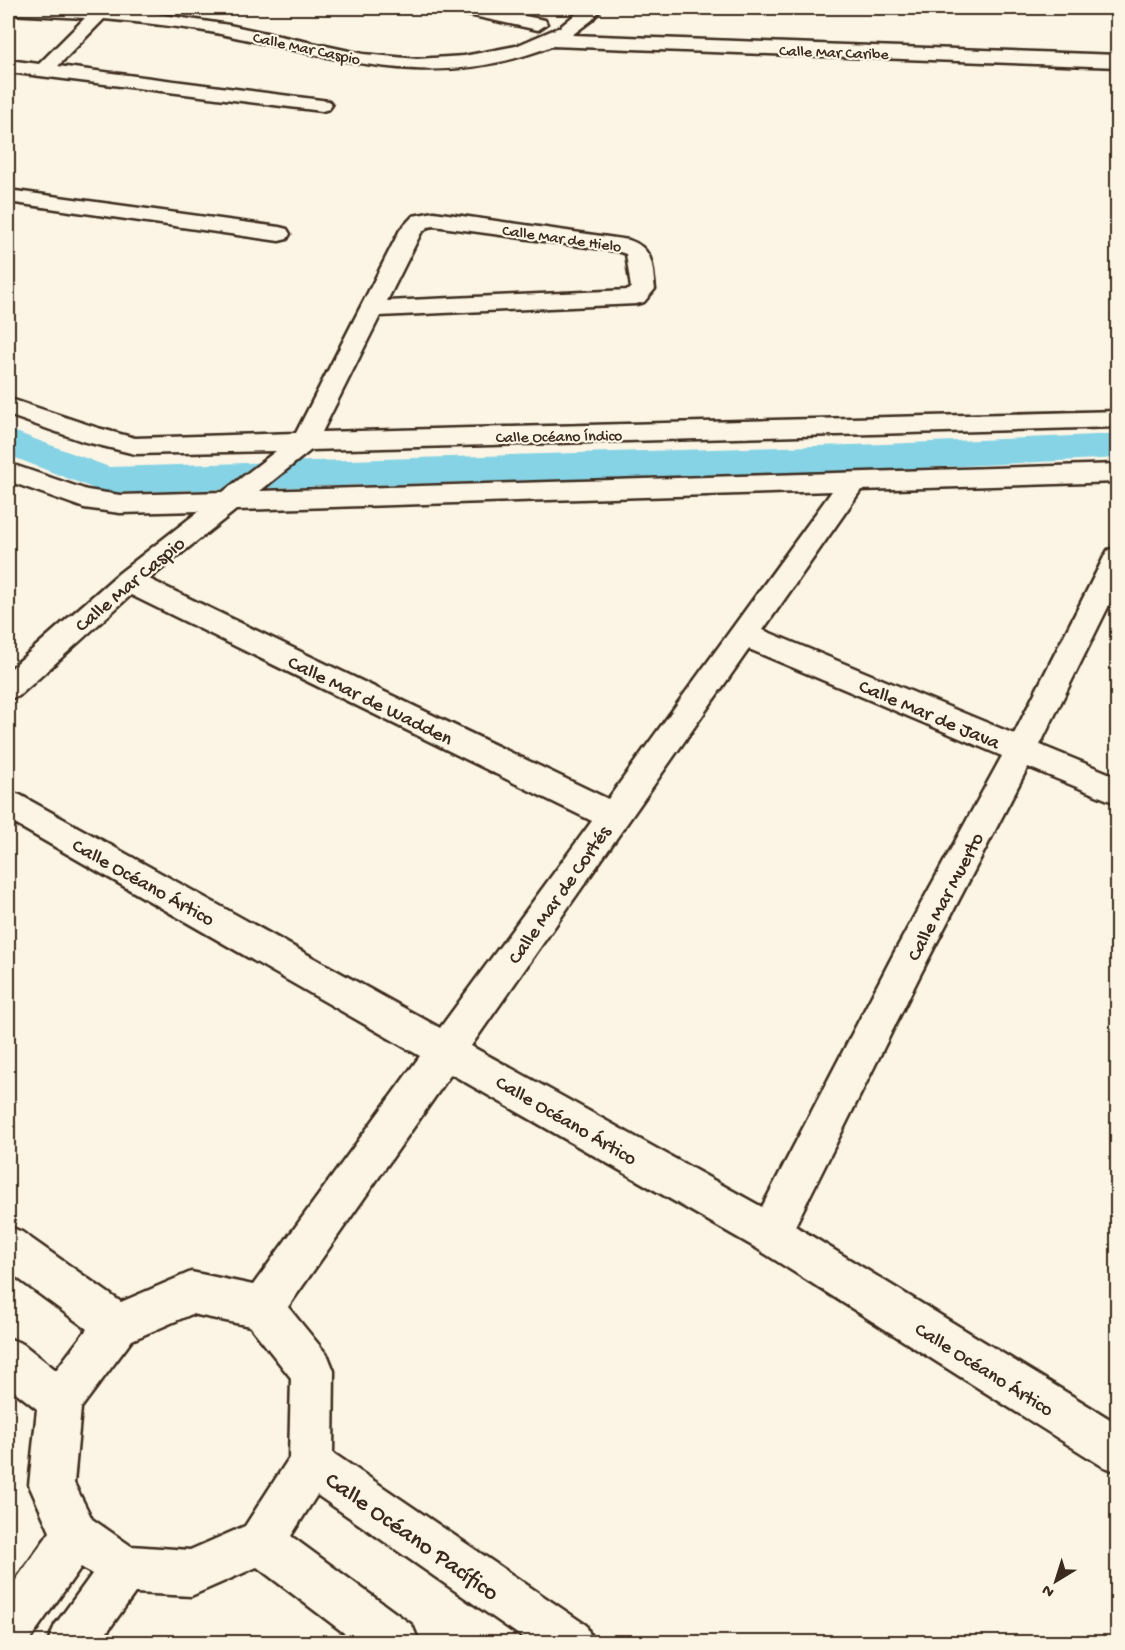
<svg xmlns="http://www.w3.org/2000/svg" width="1125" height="1650" viewBox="0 0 1125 1650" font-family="'Gochi Hand',sans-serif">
	<rect width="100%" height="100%" fill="#fcf5e5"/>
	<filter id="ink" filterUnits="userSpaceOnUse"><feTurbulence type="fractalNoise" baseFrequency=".0167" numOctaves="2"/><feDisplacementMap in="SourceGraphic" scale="12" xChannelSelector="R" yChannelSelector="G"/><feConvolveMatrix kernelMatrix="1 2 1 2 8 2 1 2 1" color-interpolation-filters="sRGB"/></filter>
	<g filter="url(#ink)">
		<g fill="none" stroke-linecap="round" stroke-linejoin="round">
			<path fill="#86d3e5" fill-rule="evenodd" d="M 8,429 L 109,467 L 884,444 L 1118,434 L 1118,458 L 884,470 L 105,493 L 8,455 Z"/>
			<g stroke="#3b2a1e" stroke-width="5">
				<path id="minor" d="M 8,8 L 100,8 L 157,14 L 229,25 L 363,54 L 417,59 L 464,56 L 516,46 L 560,27 L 583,8 L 602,8 L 592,20 L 572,35 L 1118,55 L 1118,67 L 552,46 C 434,92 347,60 230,36 C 189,27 146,23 104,19 L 58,66 L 329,101 L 332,105 L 329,109 L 322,111 L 8,72 L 8,60 L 39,64 L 85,18 L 8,14 Z
					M 452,8 L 485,8 L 545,20 L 547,24 L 538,30 L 455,12 Z
					M 8,190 L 279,227 L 287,229 L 290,234 L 287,239 L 279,241 L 8,202 Z
					M 434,212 L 629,240 C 654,249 652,265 655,289 L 644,302 L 636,304 L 380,316 L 322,432 L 1118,411 L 1118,427 L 311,450 L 260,491 L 1118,464 L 1118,482 L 861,490 L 763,630 L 1014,734 L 1104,557 L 1108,550 L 1118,547 L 1118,587 L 1040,745 L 1118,777 L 1118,804 L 1028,767 L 920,975 L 795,1226 L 1118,1424 L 1118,1472 L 1102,1466 L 756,1248 L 451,1074 L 288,1307 L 328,1356 L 334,1371 L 333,1453 L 586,1625 L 593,1642 L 529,1642 L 317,1495 L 291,1536 L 412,1625 L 419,1642 L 356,1642 L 257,1567 L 191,1596 L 135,1593 L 100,1642 L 48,1642 L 55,1625 L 92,1574 L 81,1567 L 28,1642 L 8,1642 L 8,1591 L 50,1532 L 29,1485 L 37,1409 L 8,1386 L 8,1338 L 23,1344 L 56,1370 L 87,1329 L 8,1271 L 8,1226 L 22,1232 L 121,1302 L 191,1272 L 253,1285 L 420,1056 L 8,820 L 8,791 L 20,795 L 440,1028 L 592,821 L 131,595 L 19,696 L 8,699 L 8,671 L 118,574 L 199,511 L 120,513 L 84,508 L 8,481 L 8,463 L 87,490 L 120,495 L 223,492 L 276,451 L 135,454 L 82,441 L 8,415 L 8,398 L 98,428 L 135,438 L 296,433 L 400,230 L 413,216 ZM 434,226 L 617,251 L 626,254 L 631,288 L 629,290 L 387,301 L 421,233 L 428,227 ZM 832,491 L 608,799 L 149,579 L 236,510 ZM 749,649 L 1002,756 L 894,953 L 762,1207 L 471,1046 ZM 192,1314 L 250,1326 L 291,1378 L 289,1458 L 245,1526 L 190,1550 L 131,1546 L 92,1519 L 74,1483 L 81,1408 L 132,1340 Z"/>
			</g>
			<use href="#minor" fill="#fcf5e5" fill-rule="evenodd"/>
		</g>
	</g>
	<g text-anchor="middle" stroke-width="4.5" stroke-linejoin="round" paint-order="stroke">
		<g font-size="16" fill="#3b2a1e" stroke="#fcf5e5">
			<text transform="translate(307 47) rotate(12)" y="6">Calle Mar Caspio</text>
			<text transform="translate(834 51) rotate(2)" y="6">Calle Mar Caribe</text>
			<text transform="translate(562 237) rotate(8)" y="6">Calle Mar de Hielo</text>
			<text transform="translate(559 435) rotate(-1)" y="6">Calle Océano Índico</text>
		</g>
		<g font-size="20" fill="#3b2a1e" stroke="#fcf5e5">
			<text transform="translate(129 583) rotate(-40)" y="7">Calle Mar Caspio</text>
			<text transform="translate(371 699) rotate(26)" y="7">Calle Mar de Wadden</text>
			<text transform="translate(930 713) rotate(23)" y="7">Calle Mar de Java</text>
			<text transform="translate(144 881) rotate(29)" y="7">Calle Océano Ártico</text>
			<text transform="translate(558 894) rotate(-55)" y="7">Calle Mar de Cortés</text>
			<text transform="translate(944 896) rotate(-62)" y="7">Calle Mar Muerto</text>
			<text transform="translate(567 1119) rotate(30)" y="7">Calle Océano Ártico</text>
			<text transform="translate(985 1368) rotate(32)" y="7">Calle Océano Ártico</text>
		</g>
		<g font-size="24" fill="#3b2a1e" stroke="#fcf5e5">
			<text transform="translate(413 1535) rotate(35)" y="8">Calle Océano Pacífico</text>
		</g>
	</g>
	<rect width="1125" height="1650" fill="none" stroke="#fcf5e5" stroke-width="30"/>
	<rect x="15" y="15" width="1095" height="1620" fill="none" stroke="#3b2a1e" stroke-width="2" filter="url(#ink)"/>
	<g transform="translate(1056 1581) rotate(218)" stroke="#fcf5e5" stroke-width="4.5" paint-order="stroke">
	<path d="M0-4.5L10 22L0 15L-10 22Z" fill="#3b2a1e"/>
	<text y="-9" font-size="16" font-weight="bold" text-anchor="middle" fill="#3b2a1e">N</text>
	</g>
</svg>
